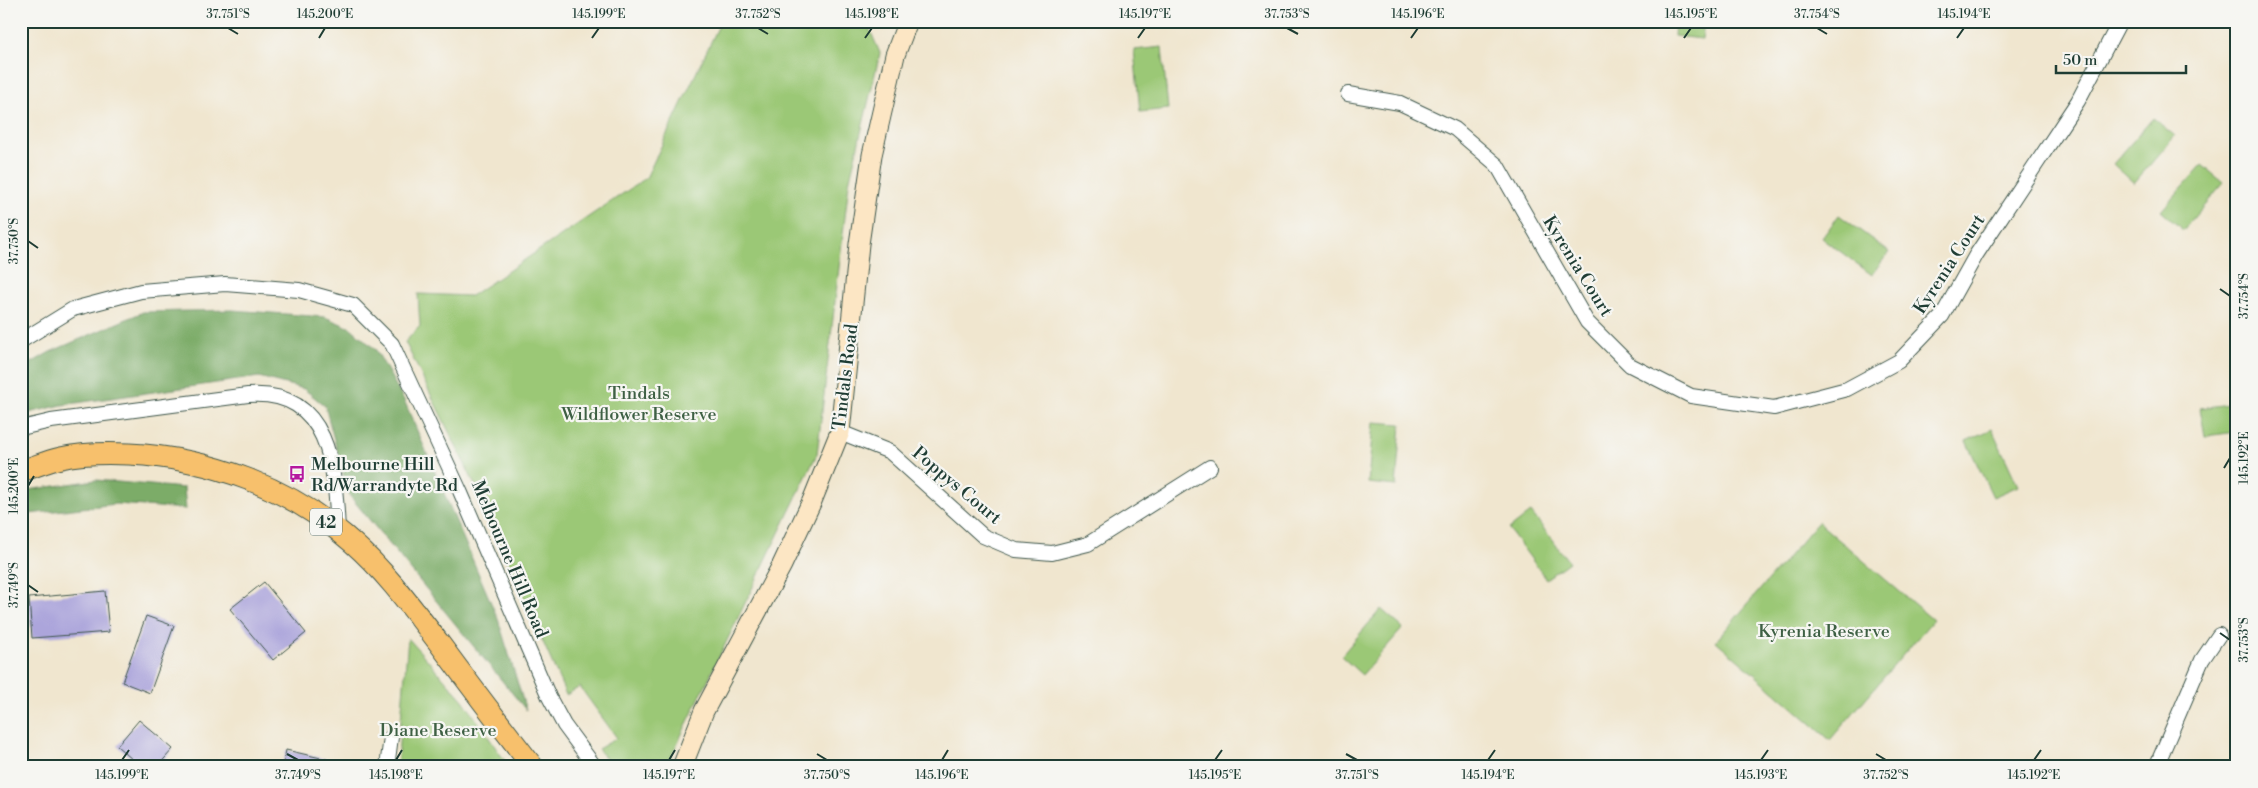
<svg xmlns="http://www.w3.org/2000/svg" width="2258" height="788" viewBox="0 0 2258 788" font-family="'Libre Bodoni',serif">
	<rect width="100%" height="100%" fill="#f6f6f2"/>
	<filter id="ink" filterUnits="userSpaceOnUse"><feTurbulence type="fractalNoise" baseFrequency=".02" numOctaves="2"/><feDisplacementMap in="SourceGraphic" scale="10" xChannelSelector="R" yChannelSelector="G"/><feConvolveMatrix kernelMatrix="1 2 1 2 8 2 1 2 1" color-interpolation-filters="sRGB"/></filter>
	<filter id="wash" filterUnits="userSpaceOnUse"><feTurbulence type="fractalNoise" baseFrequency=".0096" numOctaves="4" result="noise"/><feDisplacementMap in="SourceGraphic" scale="20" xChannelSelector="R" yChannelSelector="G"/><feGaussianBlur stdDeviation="1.12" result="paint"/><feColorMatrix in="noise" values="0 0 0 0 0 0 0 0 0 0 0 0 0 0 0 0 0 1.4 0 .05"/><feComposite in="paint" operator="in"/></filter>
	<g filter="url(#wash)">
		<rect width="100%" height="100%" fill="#f0e6cf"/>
		<path fill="#9bc876" stroke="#5d8255" d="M 721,21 L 866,21 L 880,53 L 849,183 L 817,454 L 666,767 L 614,767 L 598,749 L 617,738 L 580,687 L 566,695 L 476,487 L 405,342 L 420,326 L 418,294 L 471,296 L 646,178 Z
			M 1675,21 L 1704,21 L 1702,39 L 1674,36 Z
			M 1162,47 L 1168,109 L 1140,112 L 1134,50 Z
			M 2153,118 L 2175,136 L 2134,183 L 2113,164 Z
			M 2202,165 L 2224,183 L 2183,230 L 2161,211 Z
			M 1839,215 L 1889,252 L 1872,275 L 1822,238 Z
			M 2237,403 L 2237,432 L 2205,436 L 2200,408 Z
			M 1373,422 L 1401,424 L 1396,486 L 1368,483 Z
			M 1992,429 L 2018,486 L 1993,497 L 1966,441 Z
			M 1531,512 L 1569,562 L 1546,579 L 1509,529 Z
			M 1818,522 L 1933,620 L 1830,740 L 1716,641 Z
			M 1381,609 L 1403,628 L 1362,675 L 1341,656 Z
			M 408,638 L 463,700 L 509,767 L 397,767 Z"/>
		<path fill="#7cac67" stroke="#4e744e" d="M 232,310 L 325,317 L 351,328 L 376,350 L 404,400 L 498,619 L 526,710 L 349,495 L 325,406 L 304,389 L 259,377 L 62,405 L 21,415 L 21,369 L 50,352 L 143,312 Z
			M 96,480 L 184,488 L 186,509 L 116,504 L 29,514 L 21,517 L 21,491 Z"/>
		<g id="blocks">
			<path fill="#aca5db" d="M 264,582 L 306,633 L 273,660 L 230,609 Z
				M 105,591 L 109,632 L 32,638 L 29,598 Z
				M 146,616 L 174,626 L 150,693 L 122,682 Z
				M 139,720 L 173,749 L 157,767 L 141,767 L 117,746 Z
				M 286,750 L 334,761 L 333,767 L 283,767 Z"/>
		</g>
	</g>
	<g filter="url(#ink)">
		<use href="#blocks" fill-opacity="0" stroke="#3e564b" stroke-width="1"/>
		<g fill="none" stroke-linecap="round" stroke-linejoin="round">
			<g stroke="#3e564b" stroke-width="16">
				<path id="minor" d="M 1348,94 L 1400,103 L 1455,129 L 1497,165 L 1587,322 L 1630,365 L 1691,396 L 1774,408 L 1847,389 L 1899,361 L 1942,316 L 1976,255 L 2078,101 L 2120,21
					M 21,341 L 73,309 L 141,291 L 225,284 L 299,290 L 353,305 L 392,344 L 460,491 L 549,697 L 564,725 L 595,767
					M 21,428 L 51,421 L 248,395 C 330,389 335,468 338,530
					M 840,432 L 890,452 L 983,536 L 1016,550 L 1052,553 L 1088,544 L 1210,467
					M 387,767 L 391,737
					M 2156,767 L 2202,660 L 2219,635"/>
			</g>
			<g stroke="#3e564b" stroke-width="21">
				<path id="secondary" d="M 682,767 L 704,711 L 782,565 L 812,501 L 840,432 L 859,244 L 872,155 L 895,55 L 908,21"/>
			</g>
			<g stroke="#3e564b" stroke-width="23">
				<path id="primary" d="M 21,471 C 34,467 47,461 61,458 C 82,453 107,453 129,454 C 210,458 292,488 353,543 C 386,572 412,608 439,643 C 470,685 501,726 533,767"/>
			</g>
			<use href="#minor" stroke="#fff" stroke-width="14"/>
			<use href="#secondary" stroke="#fce6c4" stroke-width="19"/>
			<use href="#primary" stroke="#f7c06c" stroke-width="21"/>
		</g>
	</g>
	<path fill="none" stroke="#1f3d34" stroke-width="2" d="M 228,28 L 238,34M 758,28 L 768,34M 1287,28 L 1298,34M 1817,28 L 1827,34M 319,38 L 325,28M 592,38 L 599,28M 865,38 L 872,28M 1138,38 L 1145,28M 1411,38 L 1418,28M 1684,38 L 1691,28M 1957,38 L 1964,28M 28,241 L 38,248M 2220,289 L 2230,296M 2224,468 L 2230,458M 28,486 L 34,476M 28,585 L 38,592M 2220,633 L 2230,640M 287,754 L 298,760M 817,754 L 827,760M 1346,754 L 1357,760M 1876,754 L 1886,760M 122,760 L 129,750M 396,760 L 402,750M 669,760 L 675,750M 942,760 L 948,750M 1215,760 L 1222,750M 1488,760 L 1495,750M 1761,760 L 1768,750M 2034,760 L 2041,750"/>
	<defs>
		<g id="bus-bare" transform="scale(1.35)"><path d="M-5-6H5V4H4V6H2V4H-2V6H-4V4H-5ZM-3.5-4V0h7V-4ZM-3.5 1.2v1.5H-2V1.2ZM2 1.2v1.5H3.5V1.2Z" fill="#b5179e" stroke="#f6f6f2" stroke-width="2.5" paint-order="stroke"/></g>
	</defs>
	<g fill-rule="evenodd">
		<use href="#bus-bare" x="297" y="474"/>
	</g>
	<g text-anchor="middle" stroke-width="4.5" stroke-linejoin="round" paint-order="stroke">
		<rect fill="#f6f6f2" stroke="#60746d" stroke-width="1" x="310" y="508.5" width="32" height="27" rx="4"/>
		<g font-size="16" font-weight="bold" fill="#1f3d34">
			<text x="326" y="528">42</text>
		</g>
		<g font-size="18" fill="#1f3d34" stroke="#f6f6f2">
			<text transform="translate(1949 264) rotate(-57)" y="6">Kyrenia Court</text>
			<text transform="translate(1578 266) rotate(58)" y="6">Kyrenia Court</text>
			<text transform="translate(845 377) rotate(-83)" y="6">Tindals Road</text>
			<text transform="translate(957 485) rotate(40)" y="6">Poppys Court</text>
			<text transform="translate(510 559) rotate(67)" y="6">Melbourne Hill Road</text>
		</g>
		<g font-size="18" fill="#3e6044" stroke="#f6f6f2">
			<text x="639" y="399">Tindals<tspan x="639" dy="21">Wildflower Reserve</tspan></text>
			<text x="1824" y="637">Kyrenia Reserve</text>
			<text x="438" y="736">Diane Reserve</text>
		</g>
		<g font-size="18" fill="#1f3d34" stroke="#f6f6f2" text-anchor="start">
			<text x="311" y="470">Melbourne Hill<tspan x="311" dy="21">Rd/Warrandyte Rd</tspan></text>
		</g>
	</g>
	<rect width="2258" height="788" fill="none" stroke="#f6f6f2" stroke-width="55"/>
	<path d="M2056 65v8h130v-8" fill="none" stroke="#1f3d34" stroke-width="2.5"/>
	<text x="2063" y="65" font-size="15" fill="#1f3d34" stroke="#f6f6f2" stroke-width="4" paint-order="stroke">50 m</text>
	<rect x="28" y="28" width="2202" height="732" fill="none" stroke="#1f3d34" stroke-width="2"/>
	<g font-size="12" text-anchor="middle" fill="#1f3d34">
		<text x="228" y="18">37.751°S</text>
		<text x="325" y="18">145.200°E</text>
		<text x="599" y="18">145.199°E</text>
		<text x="758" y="18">37.752°S</text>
		<text x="872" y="18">145.198°E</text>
		<text x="1145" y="18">145.197°E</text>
		<text x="1287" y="18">37.753°S</text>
		<text x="1418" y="18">145.196°E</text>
		<text x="1691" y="18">145.195°E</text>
		<text x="1817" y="18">37.754°S</text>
		<text x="1964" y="18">145.194°E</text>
		<text transform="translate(14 241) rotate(-90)" y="4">37.750°S</text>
		<text transform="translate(2244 296) rotate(-90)" y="4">37.754°S</text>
		<text transform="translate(2244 458) rotate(-90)" y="4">145.192°E</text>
		<text transform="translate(14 486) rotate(-90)" y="4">145.200°E</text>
		<text transform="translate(14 585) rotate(-90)" y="4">37.749°S</text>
		<text transform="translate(2244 640) rotate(-90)" y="4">37.753°S</text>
		<text x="122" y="779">145.199°E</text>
		<text x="298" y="779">37.749°S</text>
		<text x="396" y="779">145.198°E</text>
		<text x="669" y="779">145.197°E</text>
		<text x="827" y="779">37.750°S</text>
		<text x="942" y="779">145.196°E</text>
		<text x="1215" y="779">145.195°E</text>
		<text x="1357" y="779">37.751°S</text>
		<text x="1488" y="779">145.194°E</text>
		<text x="1761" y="779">145.193°E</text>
		<text x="1886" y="779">37.752°S</text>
		<text x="2034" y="779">145.192°E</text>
	</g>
</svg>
